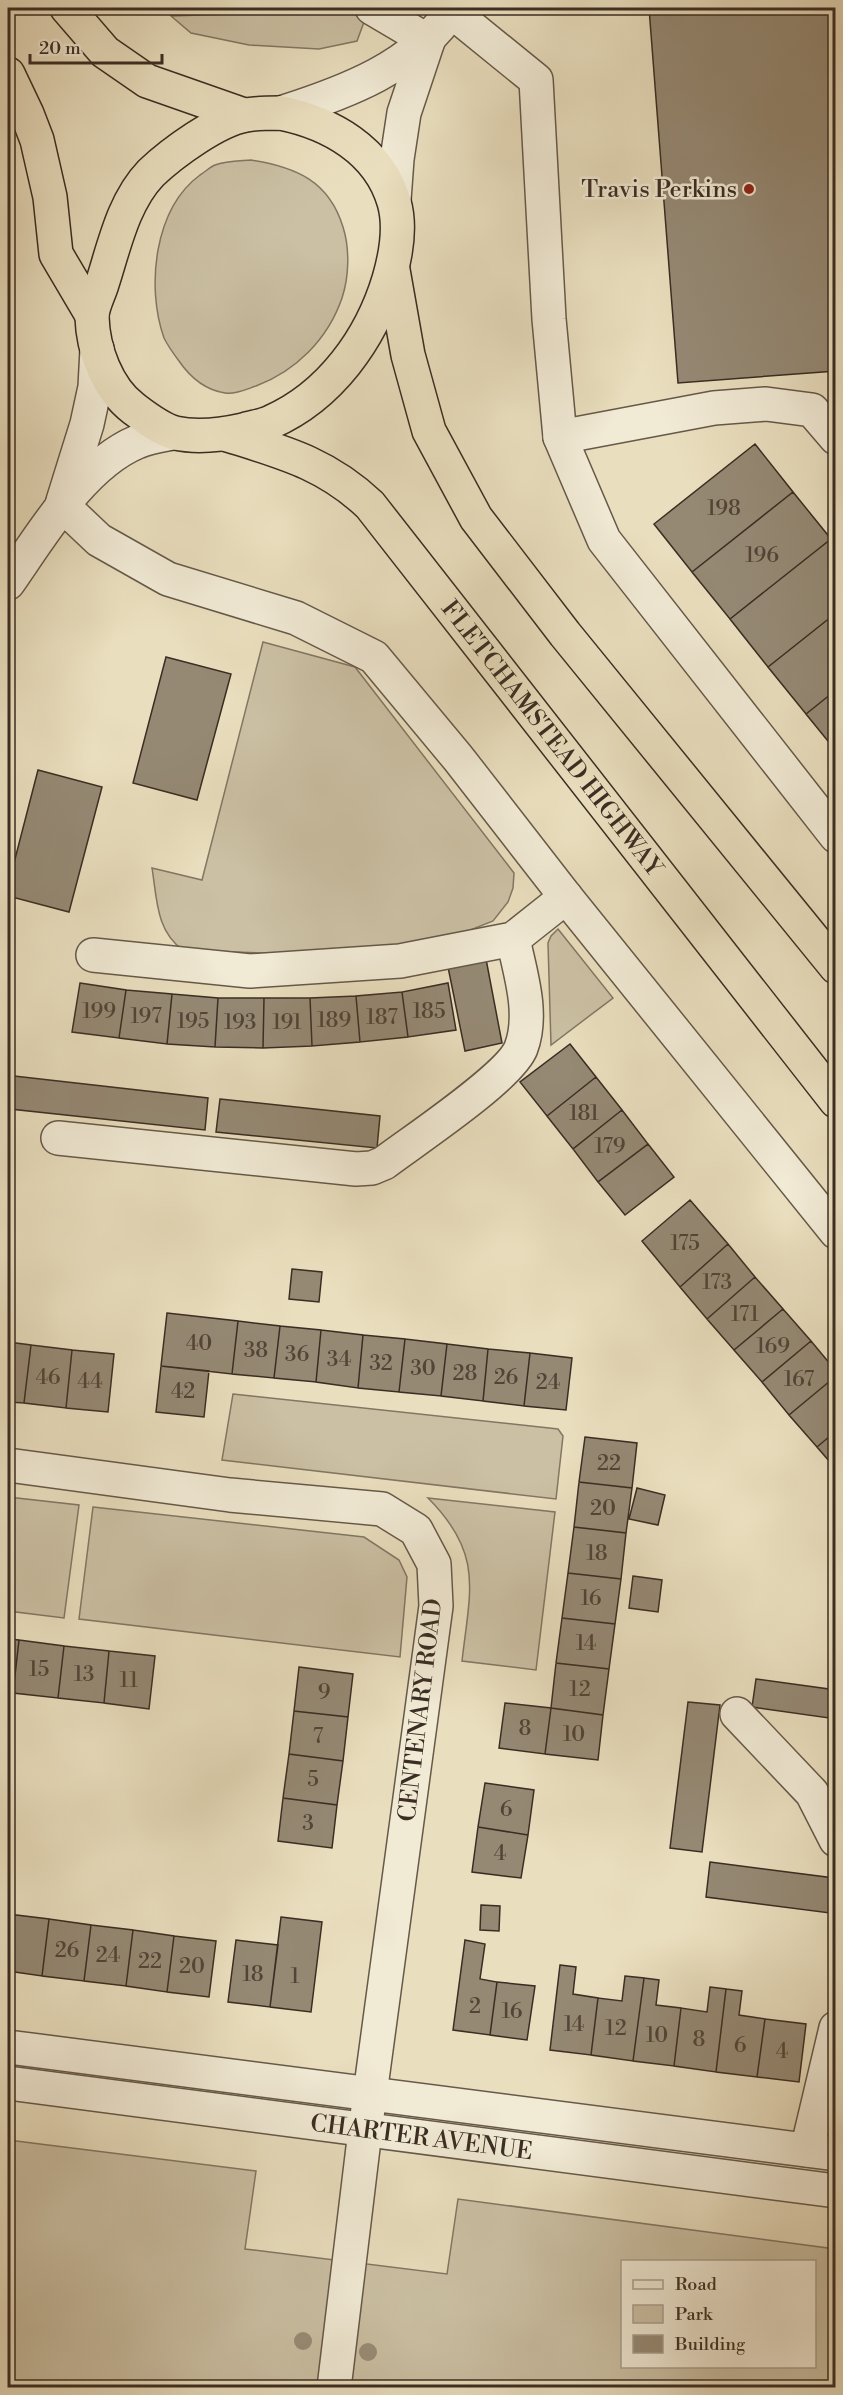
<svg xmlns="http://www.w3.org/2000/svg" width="843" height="2395" viewBox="0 0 843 2395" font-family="'Libre Bodoni',serif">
	<rect width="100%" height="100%" fill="#e9debe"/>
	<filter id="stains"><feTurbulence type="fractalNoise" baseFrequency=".00333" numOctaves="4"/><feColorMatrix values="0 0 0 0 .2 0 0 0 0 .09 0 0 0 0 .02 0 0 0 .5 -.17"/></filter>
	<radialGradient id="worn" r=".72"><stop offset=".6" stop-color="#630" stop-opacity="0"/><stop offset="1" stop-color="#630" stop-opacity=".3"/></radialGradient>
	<path fill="#cbc0a4" stroke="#837664" stroke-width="1.5" fill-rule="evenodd" d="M 358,10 L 364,22 L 357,41 L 319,49 L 249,45 L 191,33 L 171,16 Z
		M 251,160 C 296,167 329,181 343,227 C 350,249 349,277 342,298 C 328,339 296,371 256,386 C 247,389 235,395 225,393 C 205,390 190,377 179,361 C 173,353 168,346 164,338 C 146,287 154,209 200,175 C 205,172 210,167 215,165 C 226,161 240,161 251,160 Z
		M 263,642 L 355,667 L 514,873 L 513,888 L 508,902 L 493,921 L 448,939 L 382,949 L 287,954 L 183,950 C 156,931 157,899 152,868 L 202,880 Z
		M 558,929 L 613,998 L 551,1045 L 548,943 L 551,936 Z
		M 233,1394 L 558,1429 L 563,1436 L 556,1499 L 222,1460 Z
		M 8,1497 L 79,1505 L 64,1618 L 8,1611 Z
		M 428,1498 L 555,1512 L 536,1670 L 462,1661 C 470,1590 484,1554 428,1498 Z
		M 93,1507 L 364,1537 L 399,1560 L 407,1577 L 400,1657 L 79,1619 Z
		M 8,2140 L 256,2171 L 245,2249 L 447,2274 L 458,2199 L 835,2249 L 835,2387 L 8,2388 ZM 622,2262 L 814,2262 L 814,2366 L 622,2366 Z"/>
	<path fill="#958974" stroke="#3b2d23" stroke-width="1.5" d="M 649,8 L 836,8 L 836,371 L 678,383 Z
		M 755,444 L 793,492 L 692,572 L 654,524 Z
		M 793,492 L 831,539 L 730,619 L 692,572 Z
		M 831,539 L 836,544 L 836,613 L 768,667 L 730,619 Z
		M 836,613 L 836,690 L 806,714 L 768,667 Z
		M 166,657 L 231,674 L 197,800 L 133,783 Z
		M 836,690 L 836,751 L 806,714 Z
		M 38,770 L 102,787 L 69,912 L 8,896 L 8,886 Z
		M 486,959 L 502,1043 L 465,1051 L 448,967 Z
		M 80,983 L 126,990 L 119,1038 L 72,1032 Z
		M 448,983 L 456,1030 L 408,1037 L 402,992 Z
		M 126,990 L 172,994 L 167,1044 L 119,1038 Z
		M 402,992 L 408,1037 L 360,1042 L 356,996 Z
		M 172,994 L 218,998 L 215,1047 L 167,1044 Z
		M 356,996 L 360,1042 L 312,1046 L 310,998 Z
		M 218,998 L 264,998 L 263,1048 L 215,1047 Z
		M 264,998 L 310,998 L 312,1046 L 263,1048 Z
		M 570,1044 L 596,1077 L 547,1116 L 520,1082 Z
		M 14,1076 L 208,1098 L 205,1130 L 10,1109 Z
		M 596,1077 L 622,1110 L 573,1149 L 547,1116 Z
		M 220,1099 L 380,1116 L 377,1148 L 216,1132 Z
		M 622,1110 L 648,1144 L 598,1182 L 573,1149 Z
		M 648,1144 L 674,1177 L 625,1215 L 598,1182 Z
		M 690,1200 L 728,1244 L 680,1287 L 642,1241 Z
		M 728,1244 L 755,1277 L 707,1319 L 680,1287 Z
		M 292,1269 L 322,1272 L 319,1302 L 289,1299 Z
		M 755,1277 L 783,1309 L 734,1350 L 707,1319 Z
		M 783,1309 L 811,1341 L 762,1382 L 734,1350 Z
		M 167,1313 L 238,1321 L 232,1374 L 161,1366 Z
		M 238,1321 L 280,1326 L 274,1378 L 232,1374 Z
		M 280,1326 L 321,1330 L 316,1382 L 274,1378 Z
		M 321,1330 L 363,1335 L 358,1388 L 316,1382 Z
		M 363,1335 L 405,1339 L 399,1392 L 358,1388 Z
		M 405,1339 L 447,1344 L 441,1396 L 399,1392 Z
		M 811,1341 L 836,1371 L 836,1376 L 789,1415 L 762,1382 Z
		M 8,1342 L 31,1345 L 24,1403 L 8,1402 Z
		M 447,1344 L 488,1349 L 483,1401 L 441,1396 Z
		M 31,1345 L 72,1350 L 66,1408 L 24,1403 Z
		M 488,1349 L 530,1353 L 524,1406 L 483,1401 Z
		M 72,1350 L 114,1354 L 108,1412 L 66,1408 Z
		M 530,1353 L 572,1358 L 566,1410 L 524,1406 Z
		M 161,1366 L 209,1371 L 204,1417 L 156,1412 Z
		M 836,1376 L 836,1431 L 817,1447 L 789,1415 Z
		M 836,1431 L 836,1469 L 817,1447 Z
		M 585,1437 L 637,1443 L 632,1488 L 579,1482 Z
		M 579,1482 L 632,1488 L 626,1533 L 574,1527 Z
		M 637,1488 L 665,1495 L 658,1525 L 629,1519 Z
		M 574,1527 L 626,1533 L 621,1579 L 568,1573 Z
		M 568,1573 L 621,1579 L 615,1624 L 562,1618 Z
		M 633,1576 L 662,1580 L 658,1612 L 629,1608 Z
		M 562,1618 L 615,1624 L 609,1669 L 556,1663 Z
		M 8,1639 L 19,1640 L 13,1693 L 8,1692 Z
		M 19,1640 L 64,1646 L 58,1698 L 13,1693 Z
		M 64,1646 L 109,1651 L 104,1703 L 58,1698 Z
		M 109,1651 L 155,1656 L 149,1709 L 104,1703 Z
		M 556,1663 L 609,1669 L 603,1715 L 551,1708 Z
		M 299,1667 L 353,1674 L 348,1717 L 294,1711 Z
		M 756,1679 L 836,1690 L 836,1719 L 752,1707 Z
		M 688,1702 L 720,1705 L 702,1852 L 670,1848 Z
		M 505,1703 L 551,1708 L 545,1754 L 499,1748 Z
		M 551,1708 L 603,1715 L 598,1760 L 545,1754 Z
		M 294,1711 L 348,1717 L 343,1761 L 289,1754 Z
		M 289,1754 L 343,1761 L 337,1805 L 283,1798 Z
		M 485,1783 L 534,1790 L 528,1835 L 478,1827 Z
		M 283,1798 L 337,1805 L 332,1848 L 278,1841 Z
		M 478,1827 L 528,1835 L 521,1878 L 472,1872 Z
		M 710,1862 L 834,1878 L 830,1913 L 706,1897 Z
		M 481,1905 L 500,1906 L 499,1931 L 480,1930 Z
		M 8,1914 L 49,1919 L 42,1976 L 8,1971 Z
		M 281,1917 L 322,1922 L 311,2012 L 270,2007 Z
		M 49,1919 L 91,1925 L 84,1981 L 42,1976 Z
		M 91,1925 L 133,1930 L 126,1986 L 84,1981 Z
		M 133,1930 L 174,1936 L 167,1992 L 126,1986 Z
		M 174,1936 L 216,1941 L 209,1997 L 167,1992 Z
		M 236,1940 L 278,1945 L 270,2007 L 228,2002 Z
		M 465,1940 L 485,1944 L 480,1979 L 497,1982 L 490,2035 L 453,2030 Z
		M 560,1965 L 576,1967 L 573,1994 L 598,1998 L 591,2055 L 550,2050 Z
		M 625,1976 L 644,1978 L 633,2061 L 591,2055 L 598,1998 L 622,2001 Z
		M 644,1978 L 659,1980 L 656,2005 L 681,2008 L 674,2066 L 633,2061 Z
		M 497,1982 L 535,1986 L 527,2040 L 490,2035 Z
		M 710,1987 L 726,1989 L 716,2072 L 674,2066 L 681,2008 L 707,2012 Z
		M 726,1989 L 742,1991 L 739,2015 L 765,2019 L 757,2077 L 716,2072 Z
		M 765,2019 L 806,2024 L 799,2082 L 757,2077 Z"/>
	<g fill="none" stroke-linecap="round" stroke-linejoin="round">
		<g stroke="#66594a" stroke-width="36">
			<g id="minor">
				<path d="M 372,8 L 428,41"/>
				<path d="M 451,11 L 536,80 L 549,319 L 560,437 L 604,540 L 836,836"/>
				<path d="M 281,113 C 344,93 416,67 453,8"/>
				<path d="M 394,200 L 397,159 L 404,113 L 428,41"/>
				<path d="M 560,437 L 714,408 L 766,404 L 812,410 L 836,438"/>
				<path d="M 63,501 L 87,424 L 95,387 L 97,349"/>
				<path d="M 62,505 L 99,540 L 168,579 L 296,618 L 374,657 L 458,758 L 566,897 L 836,1232"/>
				<path d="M 8,583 C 41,536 82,465 137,442 C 148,437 162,435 173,433"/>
				<path d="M 93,955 L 250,971 L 400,961 L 513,939 L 566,897"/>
				<path d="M 58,1138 L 356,1169 L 372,1168 L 384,1163 C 413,1141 510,1077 521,1048 C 534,1014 520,972 513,939"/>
				<path d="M 8,1465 L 230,1495 L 382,1509 L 416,1530 L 434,1564 L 436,1606 L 365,2131 L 334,2388"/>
				<path d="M 737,1714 L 812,1793 L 836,1840"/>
				<path d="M 8,2047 L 836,2154"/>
				<path id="s1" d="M 8,2083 L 836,2191"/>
				<path d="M 807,2150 L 836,2028"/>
			</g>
		</g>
		<g stroke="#3b2d23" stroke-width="36">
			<g id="highway">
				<path d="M 67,8 L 105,52 L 147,81 L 244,115"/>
				<path d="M 8,74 L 27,114 L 37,140 L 50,197 L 56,254 L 92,315"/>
				<path d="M 281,113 C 330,123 379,150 394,202 C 401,226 396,255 389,279 C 371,339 330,396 271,422 C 263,426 252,427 243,430 C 221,435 198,438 175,433 C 160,429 145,417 133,408 C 107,388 93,350 92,317 C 92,307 99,294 102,284 C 114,247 123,202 151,173 C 172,153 217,120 246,115 C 257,113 269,113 281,113 Z"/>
				<path d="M 393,270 L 408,355 L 429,431 L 476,518 L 565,634 L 836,967"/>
				<path id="s2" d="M 225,434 C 282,452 326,463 370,505 L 836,1101"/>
			</g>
		</g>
		<use href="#minor" stroke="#f1ead5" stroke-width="33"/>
		<use href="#highway" stroke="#e9debe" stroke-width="33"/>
	</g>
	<g fill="#998d77">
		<circle cx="303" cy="2341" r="9"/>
		<circle cx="368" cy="2352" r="9"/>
	</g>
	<circle fill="#8f2418" stroke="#f1ead5" stroke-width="2" cx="749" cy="189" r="6"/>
	<g text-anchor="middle" stroke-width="5" stroke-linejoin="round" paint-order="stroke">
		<g font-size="21" fill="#524437">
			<text x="724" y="515">198</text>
			<text x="762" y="562">196</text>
			<text x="99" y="1018">199</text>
			<text x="429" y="1018">185</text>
			<text x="146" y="1023">197</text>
			<text x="382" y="1024">187</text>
			<text x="334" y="1027">189</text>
			<text x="193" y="1028">195</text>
			<text x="240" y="1029">193</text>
			<text x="287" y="1029">191</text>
			<text x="584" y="1120">181</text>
			<text x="610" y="1153">179</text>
			<text x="685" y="1250">175</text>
			<text x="717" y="1289">173</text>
			<text x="745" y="1321">171</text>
			<text x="199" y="1350">40</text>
			<text x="773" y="1353">169</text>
			<text x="256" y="1357">38</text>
			<text x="297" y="1361">36</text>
			<text x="339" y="1366">34</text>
			<text x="381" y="1370">32</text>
			<text x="423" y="1375">30</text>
			<text x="465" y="1380">28</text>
			<text x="48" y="1384">46</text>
			<text x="506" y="1384">26</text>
			<text x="799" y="1386">167</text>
			<text x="90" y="1388">44</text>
			<text x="548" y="1389">24</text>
			<text x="183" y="1398">42</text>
			<text x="609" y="1470">22</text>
			<text x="603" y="1515">20</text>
			<text x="597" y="1560">18</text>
			<text x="591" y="1605">16</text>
			<text x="586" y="1650">14</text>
			<text x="39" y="1676">15</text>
			<text x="84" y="1681">13</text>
			<text x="129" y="1687">11</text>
			<text x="580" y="1696">12</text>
			<text x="324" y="1699">9</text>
			<text x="525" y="1735">8</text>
			<text x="574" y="1741">10</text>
			<text x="318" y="1743">7</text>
			<text x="313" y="1786">5</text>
			<text x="506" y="1816">6</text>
			<text x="308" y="1830">3</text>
			<text x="500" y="1860">4</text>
			<text x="67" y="1957">26</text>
			<text x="108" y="1962">24</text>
			<text x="150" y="1968">22</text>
			<text x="192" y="1973">20</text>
			<text x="253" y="1981">18</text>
			<text x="295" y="1983">1</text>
			<text x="475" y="2013">2</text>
			<text x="512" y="2018">16</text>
			<text x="574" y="2031">14</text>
			<text x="616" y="2035">12</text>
			<text x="657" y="2042">10</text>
			<text x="699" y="2046">8</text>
			<text x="740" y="2052">6</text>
			<text x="782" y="2058">4</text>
		</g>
		<g font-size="24" fill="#3b2d23" stroke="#f1ead5" text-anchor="end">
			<text x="737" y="197">Travis Perkins</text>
		</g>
		<g font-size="24" fill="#3b2d23" stroke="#f1ead5">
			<text dy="8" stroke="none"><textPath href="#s2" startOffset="459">FLETCHAMSTEAD HIGHWAY</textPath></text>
			<text transform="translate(420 1710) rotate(-83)" y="8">CENTENARY ROAD</text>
			<text dy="8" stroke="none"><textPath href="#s1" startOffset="417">CHARTER AVENUE</textPath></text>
		</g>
	</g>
	<rect width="843" height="2395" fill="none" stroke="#e9debe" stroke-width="30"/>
	<rect x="9" y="9" width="825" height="2377" fill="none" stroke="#3b2d23" stroke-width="3"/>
	<rect x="15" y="15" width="813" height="2365" fill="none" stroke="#3b2d23" stroke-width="1.5"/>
	<rect x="621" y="2260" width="195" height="108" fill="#f1ead5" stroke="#a89e8e" stroke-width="1.5"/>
	<rect x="633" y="2280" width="30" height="9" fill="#f1ead5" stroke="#a89e8e" stroke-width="1.5"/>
	<text x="675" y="2290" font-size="18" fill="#3b2d23">Road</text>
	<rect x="633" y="2305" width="30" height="18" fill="#cbc0a4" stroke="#a89e8e" stroke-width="1.5"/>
	<text x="675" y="2320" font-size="18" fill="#3b2d23">Park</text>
	<rect x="633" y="2335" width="30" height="18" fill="#958974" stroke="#a89e8e" stroke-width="1.5"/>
	<text x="675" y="2350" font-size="18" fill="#3b2d23">Building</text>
	<path d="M30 54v9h132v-9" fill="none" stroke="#3b2d23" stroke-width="3"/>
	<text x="39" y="54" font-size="18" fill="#3b2d23" stroke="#f1ead5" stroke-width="4.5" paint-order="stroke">20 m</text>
	<rect width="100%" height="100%" filter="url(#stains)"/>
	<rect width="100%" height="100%" fill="url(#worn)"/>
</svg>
